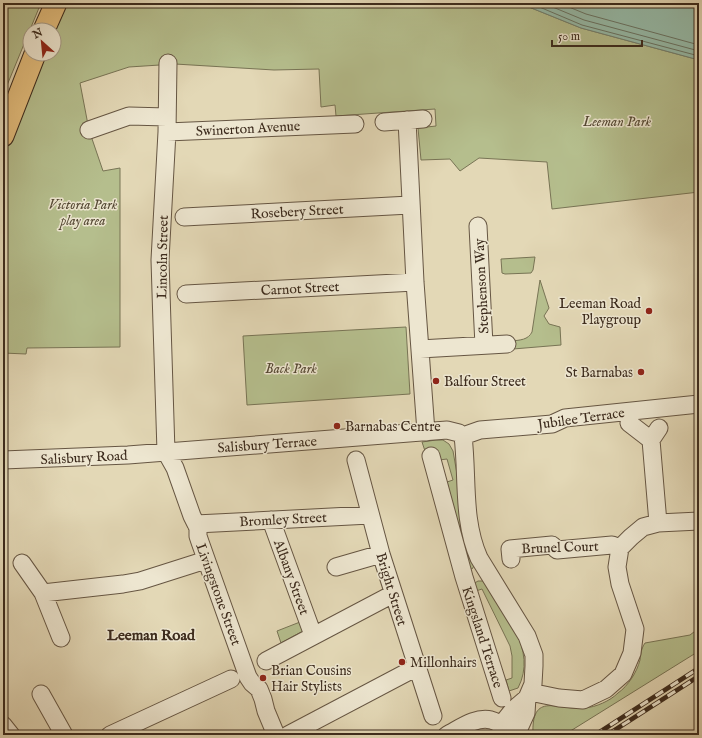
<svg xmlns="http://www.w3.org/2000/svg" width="702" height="738" viewBox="0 0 702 738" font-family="'IM FELL English',serif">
	<rect width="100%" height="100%" fill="#e3d8b6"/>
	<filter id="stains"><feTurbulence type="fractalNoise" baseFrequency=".005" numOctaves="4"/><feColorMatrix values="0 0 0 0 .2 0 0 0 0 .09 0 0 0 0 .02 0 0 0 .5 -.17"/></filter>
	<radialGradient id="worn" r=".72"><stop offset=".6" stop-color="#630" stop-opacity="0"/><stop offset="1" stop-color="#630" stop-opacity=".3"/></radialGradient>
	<path fill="#b5be8d" stroke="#787455" d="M 3,3 L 41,3 L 3,95 Z
		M 67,3 L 519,3 L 581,28 L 699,60 L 699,192 L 552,209 L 547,162 L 479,158 L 460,171 L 450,159 L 421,160 L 418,128 L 436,126 L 435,109 L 336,116 L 335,105 L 321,107 L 319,69 L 274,70 L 175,64 L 129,67 L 80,83 L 89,130 L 103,171 L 120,168 L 120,347 L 27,348 L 26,354 L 3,353 L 3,156 L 15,124 L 45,54 L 54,54 L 54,33 Z
		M 535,257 L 533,270 L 531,273 L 505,274 L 502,273 L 501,259 Z
		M 540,280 L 549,308 L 544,316 L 549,324 L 560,327 L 561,345 L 513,349 L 512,341 C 520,340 528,340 532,332 Z
		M 406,327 L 410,394 L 247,405 L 243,336 Z
		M 436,440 L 443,440 L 449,444 L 453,451 L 457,474 L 460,514 L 464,542 L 474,566 L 472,569 L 468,568 L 447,482 L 453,480 L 447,459 L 439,460 L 425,451 L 422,442 Z
		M 478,581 L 485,581 C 504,612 538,650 518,688 L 509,691 L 506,680 L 512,678 L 512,656 L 510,646 L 482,589 L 476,591 L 473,584 Z
		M 300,622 L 303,631 L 281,643 L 277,631 Z
		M 699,628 L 699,651 L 564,735 L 533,735 C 531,690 558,711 585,708 C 596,707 610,701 618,693 C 628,686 637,672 640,660 C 641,653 641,649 645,643 L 690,635 Z"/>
	<path fill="#96bba9" stroke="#728171" d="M 519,3 L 699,3 L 699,60 L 581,28 Z"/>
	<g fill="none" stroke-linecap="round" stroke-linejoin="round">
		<path stroke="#697363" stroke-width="1" d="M 530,3 L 582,25 L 699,56
			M 543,3 L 584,20 L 699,51
			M 559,3 L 586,14 L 699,45"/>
		<g stroke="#665643" stroke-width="19">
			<path id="minor" d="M 168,63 L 167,132 L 160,260 L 166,452 L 175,468 L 192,516 L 198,528 L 198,536 L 200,542 L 248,677 L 252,683 L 259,689 L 263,699 L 266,711 L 276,735
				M 407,120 L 415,282 L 426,432
				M 384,122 L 423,119
				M 89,130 L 129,116 L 167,117
				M 167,132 L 355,124
				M 184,217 L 410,205
				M 478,226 L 484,345
				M 186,294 L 415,282
				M 420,349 L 507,344
				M 629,423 L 651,440 L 658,523
				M 463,436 C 468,477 462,520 479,558 L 527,636 L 534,655 L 534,666 L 533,684 L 527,698 L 526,713 L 516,735
				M 463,436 L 480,430 L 552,424 L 565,418 L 699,404
				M 651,440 L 659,428
				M 431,456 L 464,577 L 502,698
				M 3,460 L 128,455 L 447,430 L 459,433 L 463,436
				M 356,460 L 381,554 L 433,716
				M 271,520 L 313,635
				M 196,524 L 370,515
				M 511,559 L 510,549 L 552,545 L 557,550 L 612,545 L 620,548
				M 22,563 L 43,593 L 61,638
				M 336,567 L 381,554
				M 43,593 L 123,584 L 140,581 L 206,560
				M 266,661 L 393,594
				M 530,692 L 559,698 L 583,700 L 606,689 L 623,674 L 632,653 L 635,629 L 620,584 L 617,567 L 620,548 L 631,537 L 643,527 L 658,523 L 699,521
				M 41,694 L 64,735
				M 3,725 L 11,735
				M 501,725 L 513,710 L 527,698
				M 110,735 L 231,679
				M 288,735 L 417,667
				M 447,735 C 459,729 476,716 491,720 C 500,722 507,730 514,735"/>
		</g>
		<g stroke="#3c2b1d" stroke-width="23">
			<path id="major" d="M 44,30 L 56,3
				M 3,136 L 35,54"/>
		</g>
		<use href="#minor" stroke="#ede6d0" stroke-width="17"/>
		<use href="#major" stroke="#e2bc7b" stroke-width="21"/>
		<g stroke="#3c2b1d" stroke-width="4.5">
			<path id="rail" d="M 595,735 L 699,668
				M 607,735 L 699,676"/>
		</g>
		<use href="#rail" stroke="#ede6d0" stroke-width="3" stroke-dasharray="9" stroke-linecap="butt"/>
	</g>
	<g fill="#8f2418" stroke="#ede6d0" stroke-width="1.5">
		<circle cx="649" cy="311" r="4"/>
		<circle cx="641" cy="372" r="4"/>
		<circle cx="436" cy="381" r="4"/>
		<circle cx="337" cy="426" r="4"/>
		<circle cx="402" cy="662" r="4"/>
		<circle cx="263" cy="678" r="4"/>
	</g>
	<g text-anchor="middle" stroke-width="3" stroke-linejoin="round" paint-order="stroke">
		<g font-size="14" font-style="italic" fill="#544833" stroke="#ede6d0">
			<text x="617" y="126">Leeman Park</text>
			<text x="83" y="209">Victoria Park<tspan x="83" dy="16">play area</tspan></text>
			<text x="291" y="373">Back Park</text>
		</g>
		<g font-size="14" fill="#3c2b1d" stroke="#ede6d0">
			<text transform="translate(248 128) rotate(-3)" y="5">Swinerton Avenue</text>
			<text transform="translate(297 211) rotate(-3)" y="5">Rosebery Street</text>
			<text transform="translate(162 257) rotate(-89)" y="5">Lincoln Street</text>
			<text transform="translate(481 286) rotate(-93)" y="5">Stephenson Way</text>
			<text transform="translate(300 288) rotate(-3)" y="5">Carnot Street</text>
			<text transform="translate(581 418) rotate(-8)" y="5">Jubilee Terrace</text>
			<text transform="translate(267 444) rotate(-4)" y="5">Salisbury Terrace</text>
			<text transform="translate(84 457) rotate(-3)" y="5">Salisbury Road</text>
			<text transform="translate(283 519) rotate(-3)" y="5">Bromley Street</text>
			<text transform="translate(560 547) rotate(-2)" y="5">Brunel Court</text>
			<text transform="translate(292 577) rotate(70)" y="5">Albany Street</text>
			<text transform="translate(392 589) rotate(73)" y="5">Bright Street</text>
			<text transform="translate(219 594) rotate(70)" y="5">Livingstone Street</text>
			<text transform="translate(483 637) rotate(72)" y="5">Kingsland Terrace</text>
		</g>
		<g font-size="14" fill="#3c2b1d" stroke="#ede6d0" text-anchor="start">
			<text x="641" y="308" text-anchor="end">Leeman Road<tspan x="641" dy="16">Playgroup</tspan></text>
			<text x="633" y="377" text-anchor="end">St Barnabas</text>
			<text x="444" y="386">Balfour Street</text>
			<text x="345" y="431">Barnabas Centre</text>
			<text x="410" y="667">Millonhairs</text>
			<text x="271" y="675">Brian Cousins<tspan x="271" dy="16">Hair Stylists</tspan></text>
		</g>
		<g font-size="15" font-weight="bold" fill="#3c2b1d" stroke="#ede6d0">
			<text x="151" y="640">Leeman Road</text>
		</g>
	</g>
	<rect width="702" height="738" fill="none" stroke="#e3d8b6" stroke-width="16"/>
	<rect x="4" y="4" width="694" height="730" fill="none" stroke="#3c2b1d" stroke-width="2"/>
	<rect x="8" y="8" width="686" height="722" fill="none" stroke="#3c2b1d"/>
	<g transform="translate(42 42) rotate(333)"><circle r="19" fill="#ede6d0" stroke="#a69b88"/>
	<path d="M0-3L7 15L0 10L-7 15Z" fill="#8f2418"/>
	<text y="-6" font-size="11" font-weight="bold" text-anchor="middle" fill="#3c2b1d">N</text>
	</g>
	<path d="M552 40v6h90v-6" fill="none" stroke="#3c2b1d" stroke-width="2"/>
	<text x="558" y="40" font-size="12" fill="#3c2b1d" stroke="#ede6d0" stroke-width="3" paint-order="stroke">50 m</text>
	<rect width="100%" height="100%" filter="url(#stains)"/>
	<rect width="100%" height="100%" fill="url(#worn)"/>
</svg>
